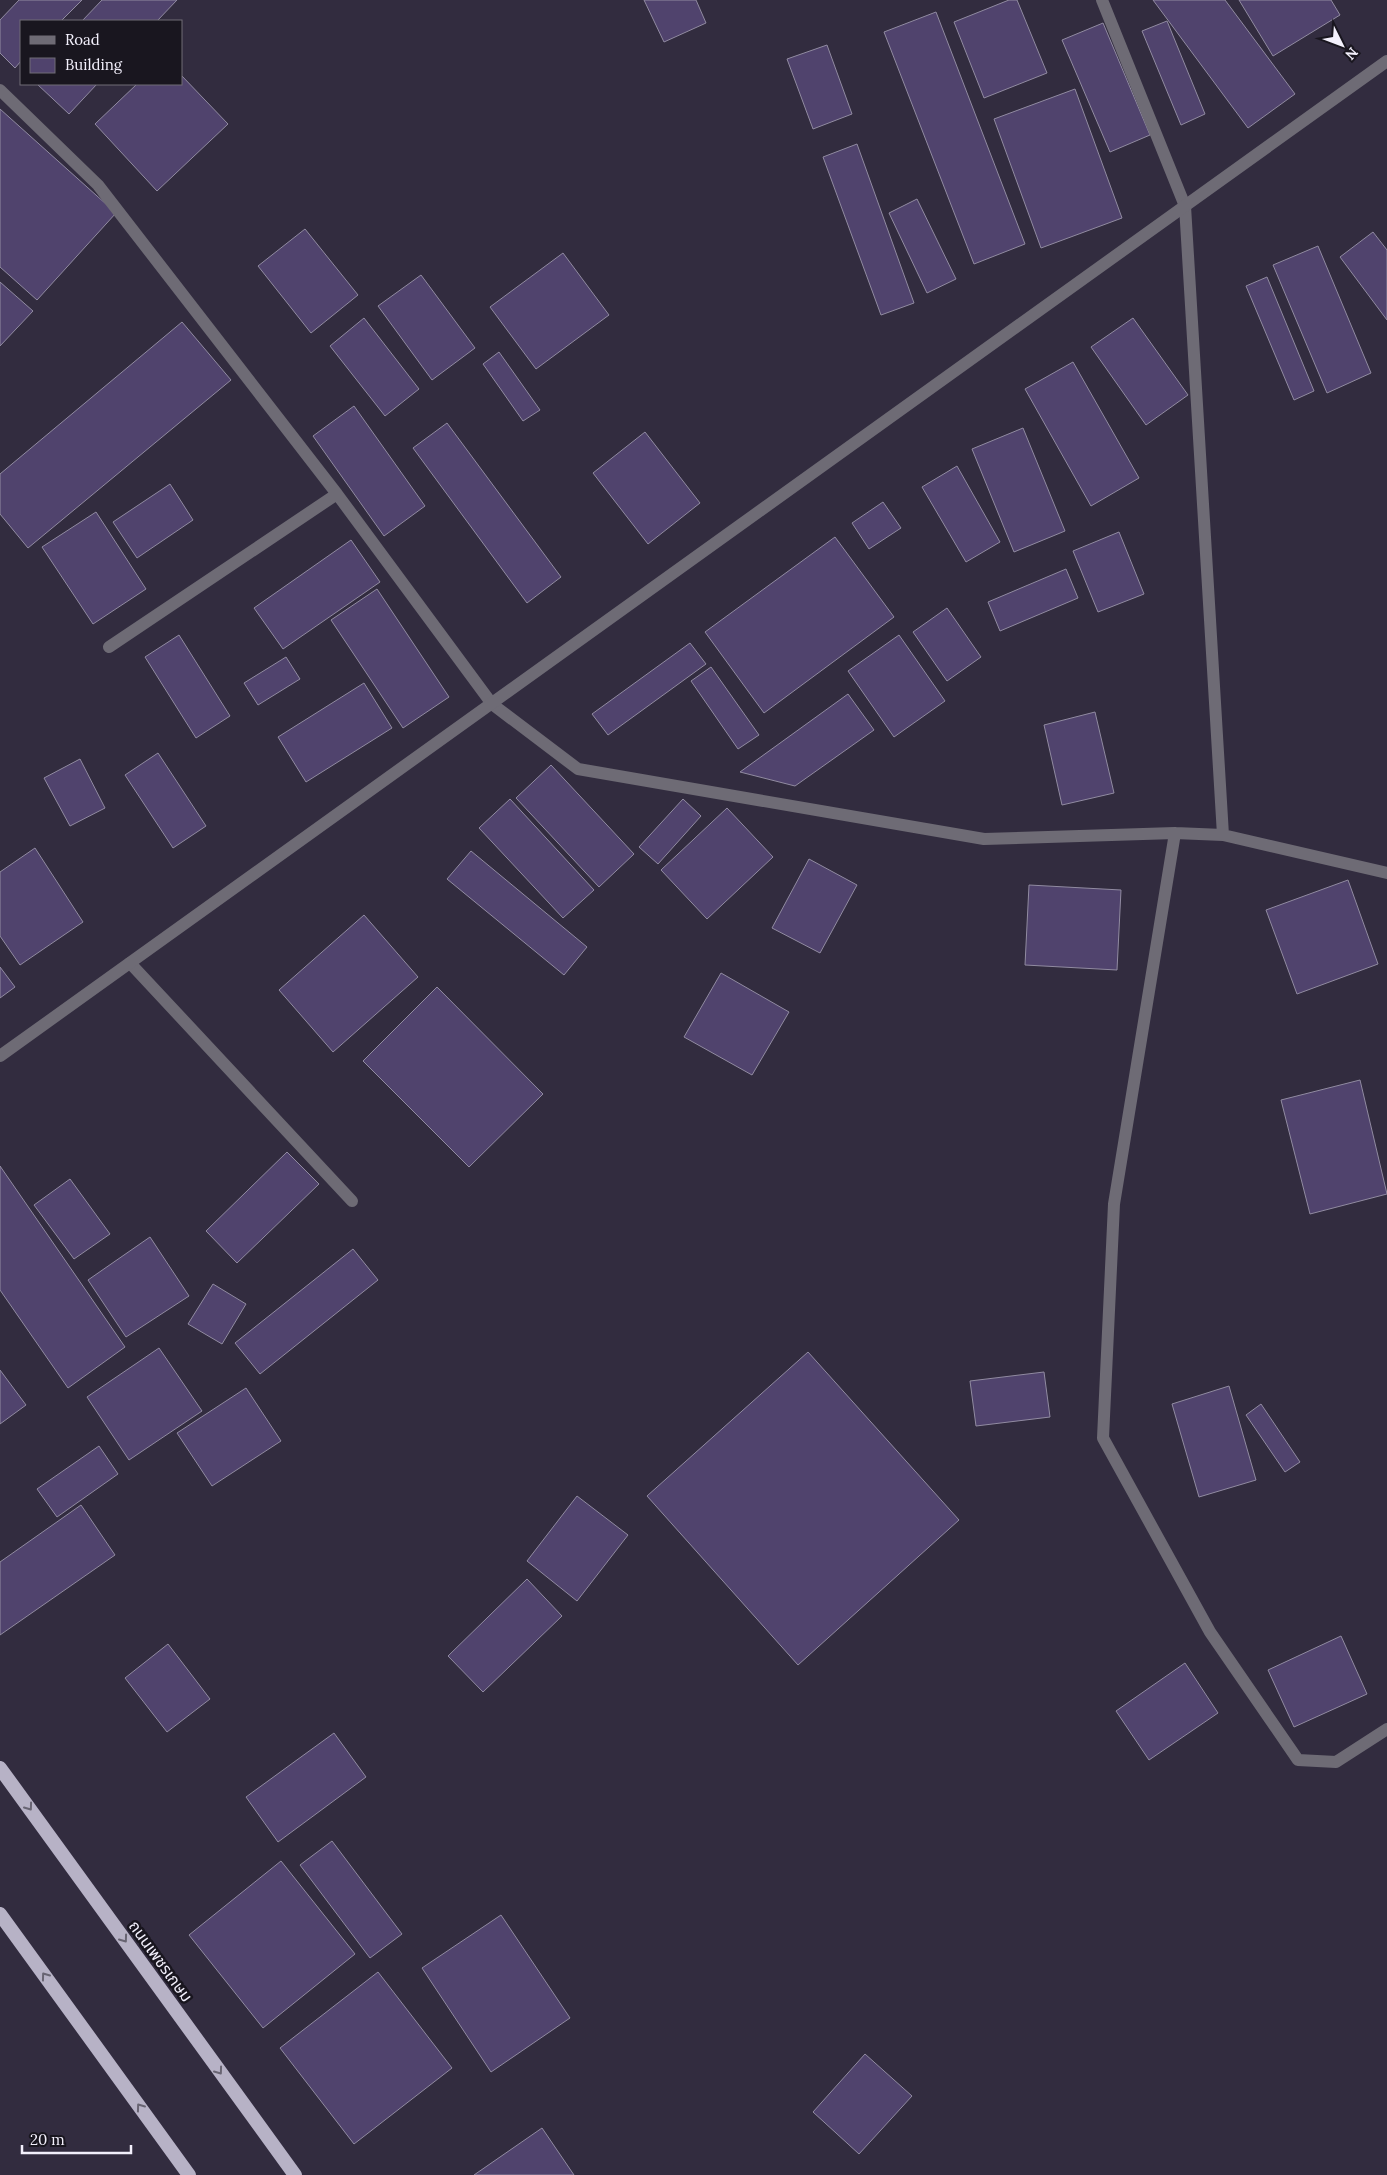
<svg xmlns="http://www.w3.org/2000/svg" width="1387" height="2175" viewBox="0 0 1387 2175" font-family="Lora,'Noto Sans Thai',serif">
	<rect width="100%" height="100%" fill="#322c3f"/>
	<path fill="#50436d" stroke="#918ba1" d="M 19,0 L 82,0 L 61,21 L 21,21 L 21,61 L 15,68 L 0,53 L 0,20 Z
		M 102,0 L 177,0 L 157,21 L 82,21 Z
		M 644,0 L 696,0 L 706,23 L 664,42 Z
		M 1009,0 L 1017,0 L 1047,73 L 984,98 L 954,22 Z
		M 1153,0 L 1225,0 L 1295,94 L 1248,128 Z
		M 1239,0 L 1331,0 L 1340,15 L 1273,56 Z
		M 936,12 L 1025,244 L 974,264 L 884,32 Z
		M 1167,21 L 1205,114 L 1181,125 L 1142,31 Z
		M 1103,23 L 1150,135 L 1110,152 L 1062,40 Z
		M 827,45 L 852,114 L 813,129 L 787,59 Z
		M 181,75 L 228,124 L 157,191 L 95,124 L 137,84 L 181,84 Z
		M 37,84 L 97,84 L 69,114 Z
		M 1075,89 L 1122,218 L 1041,248 L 994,119 Z
		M 0,109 L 116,213 L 37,300 L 0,267 Z
		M 857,144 L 914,303 L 881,315 L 823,157 Z
		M 917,199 L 956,279 L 927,293 L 889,213 Z
		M 305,229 L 358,295 L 311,333 L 258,266 Z
		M 1373,232 L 1387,250 L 1387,320 L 1340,257 Z
		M 1318,246 L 1371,373 L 1327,393 L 1273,265 Z
		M 563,253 L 609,315 L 536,369 L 490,307 Z
		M 421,275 L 475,348 L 432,380 L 378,306 Z
		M 1267,277 L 1314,391 L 1294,400 L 1246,286 Z
		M 0,282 L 33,311 L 0,346 Z
		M 364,318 L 419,389 L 385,416 L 330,346 Z
		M 1133,318 L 1188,395 L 1146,425 L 1091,347 Z
		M 182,322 L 231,380 L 28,548 L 0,514 L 0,474 Z
		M 499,352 L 540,410 L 523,421 L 483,364 Z
		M 1073,362 L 1139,478 L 1091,506 L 1025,389 Z
		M 354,406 L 425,506 L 384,536 L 313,436 Z
		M 447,423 L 561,577 L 527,603 L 413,448 Z
		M 1023,428 L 1065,531 L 1014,552 L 972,449 Z
		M 645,432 L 700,503 L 648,544 L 593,473 Z
		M 957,466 L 1000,542 L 966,562 L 922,487 Z
		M 170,484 L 193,520 L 137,558 L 113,522 Z
		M 883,502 L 901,528 L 869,549 L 852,523 Z
		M 96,512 L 146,589 L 93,624 L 42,547 Z
		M 1119,532 L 1144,594 L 1098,612 L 1073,551 Z
		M 835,537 L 894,617 L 764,713 L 705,632 Z
		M 351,540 L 380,582 L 283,649 L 254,608 Z
		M 1066,569 L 1078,598 L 1000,631 L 988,602 Z
		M 377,589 L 449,697 L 403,728 L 331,620 Z
		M 947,608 L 981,657 L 947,681 L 913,632 Z
		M 179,635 L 230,716 L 196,738 L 145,657 Z
		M 899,635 L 945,701 L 894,737 L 848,671 Z
		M 690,643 L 706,664 L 608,735 L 592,714 Z
		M 286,657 L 300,679 L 258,705 L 244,683 Z
		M 711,667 L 759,735 L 738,749 L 691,681 Z
		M 364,683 L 392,728 L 306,782 L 278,737 Z
		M 848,694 L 874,730 L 795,786 L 740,772 Z
		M 1095,712 L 1114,793 L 1062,805 L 1044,725 Z
		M 158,753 L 206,826 L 173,848 L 125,775 Z
		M 80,759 L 105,808 L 70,826 L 44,778 Z
		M 551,765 L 634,854 L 599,887 L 516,798 Z
		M 510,799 L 594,890 L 563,918 L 479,828 Z
		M 683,799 L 701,816 L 658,864 L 639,847 Z
		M 727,808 L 773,857 L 707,919 L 661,870 Z
		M 35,848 L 83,922 L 20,965 L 0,936 L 0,872 Z
		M 471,851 L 587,947 L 564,975 L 447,879 Z
		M 809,859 L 857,885 L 820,953 L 772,928 Z
		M 1348,880 L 1378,964 L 1297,994 L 1266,910 Z
		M 1029,885 L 1121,890 L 1117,970 L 1025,965 Z
		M 364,915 L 418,977 L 333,1052 L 279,990 Z
		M 0,967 L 15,987 L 0,998 Z
		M 721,973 L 789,1012 L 752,1075 L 684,1037 Z
		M 437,987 L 543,1094 L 469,1167 L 363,1061 Z
		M 1360,1080 L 1387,1194 L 1310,1214 L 1281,1100 Z
		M 287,1152 L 319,1184 L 237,1263 L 206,1231 Z
		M 0,1166 L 125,1347 L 68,1388 L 0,1290 Z
		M 70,1179 L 110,1234 L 74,1259 L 34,1205 Z
		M 150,1237 L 189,1296 L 126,1337 L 88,1280 Z
		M 353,1249 L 378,1280 L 260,1374 L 235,1343 Z
		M 213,1284 L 246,1304 L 222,1344 L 188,1324 Z
		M 159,1348 L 202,1411 L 129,1460 L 87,1397 Z
		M 808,1352 L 959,1520 L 798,1665 L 647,1496 Z
		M 0,1370 L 26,1405 L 0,1424 Z
		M 1044,1372 L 1050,1417 L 976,1426 L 970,1381 Z
		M 1229,1386 L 1256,1480 L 1199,1497 L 1172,1404 Z
		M 246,1388 L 281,1441 L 212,1486 L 177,1433 Z
		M 1261,1404 L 1300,1462 L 1285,1472 L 1246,1415 Z
		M 99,1446 L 118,1474 L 57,1517 L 37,1489 Z
		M 577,1496 L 628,1535 L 577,1601 L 527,1561 Z
		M 81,1505 L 115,1555 L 0,1635 L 0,1562 Z
		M 527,1579 L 562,1616 L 483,1692 L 448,1656 Z
		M 1341,1636 L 1367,1694 L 1294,1727 L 1268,1670 Z
		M 168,1644 L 210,1699 L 167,1732 L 125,1678 Z
		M 1185,1663 L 1218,1713 L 1149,1760 L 1116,1711 Z
		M 334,1733 L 366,1777 L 278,1842 L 246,1797 Z
		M 332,1841 L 402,1934 L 370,1958 L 300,1865 Z
		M 281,1861 L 355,1954 L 263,2028 L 189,1935 Z
		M 501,1915 L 570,2018 L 491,2072 L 422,1968 Z
		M 378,1972 L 452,2068 L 354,2144 L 280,2048 Z
		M 865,2054 L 912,2096 L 859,2154 L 813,2112 Z
		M 542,2128 L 574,2175 L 474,2175 Z"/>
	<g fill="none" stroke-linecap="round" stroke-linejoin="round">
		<path stroke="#6e6b75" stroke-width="12" d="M 1102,0 L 1185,206 L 1223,835
			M 0,90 L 98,185 L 337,494 L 492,704 L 578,769 L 984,839 L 1175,833 L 1223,835 L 1387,873
			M 109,647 L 337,494
			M 1175,833 L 1114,1204 L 1103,1438 L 1210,1632 L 1298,1760 L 1336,1762 L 1387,1729
			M 130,963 L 352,1201"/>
		<path stroke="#6e6b75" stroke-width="12" d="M 0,1056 L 1387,61"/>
		<path stroke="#b7b2c6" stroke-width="14" d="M 0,1768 L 295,2175
			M 0,1914 L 189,2175"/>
	</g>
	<defs><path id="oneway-chevron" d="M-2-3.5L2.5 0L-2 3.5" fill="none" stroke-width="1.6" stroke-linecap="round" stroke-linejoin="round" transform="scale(1.25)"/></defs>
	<g stroke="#686472">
		<use href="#oneway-chevron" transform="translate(29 1807) rotate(54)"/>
		<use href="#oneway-chevron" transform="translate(124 1939) rotate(54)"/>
		<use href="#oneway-chevron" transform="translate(45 1976) rotate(-126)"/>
		<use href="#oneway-chevron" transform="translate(219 2071) rotate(54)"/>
		<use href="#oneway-chevron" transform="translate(140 2107) rotate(-126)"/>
	</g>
	<g text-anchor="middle" stroke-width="5" stroke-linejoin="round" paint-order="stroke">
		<g font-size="16" fill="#f3f0fc" stroke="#19161f">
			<text transform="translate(161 1961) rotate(54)" y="6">ถนนเพชรเกษม</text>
		</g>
	</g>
	<rect x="20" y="20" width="162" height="65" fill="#19161f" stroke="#706d77"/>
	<rect x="30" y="36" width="25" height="8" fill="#6e6b75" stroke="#706d77"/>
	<text x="65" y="45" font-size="15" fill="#f3f0fc">Road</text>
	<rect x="30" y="58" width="25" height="15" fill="#50436d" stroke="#706d77"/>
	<text x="65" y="70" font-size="15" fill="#f3f0fc">Building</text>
	<g transform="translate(1342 45) rotate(132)" stroke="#19161f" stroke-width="4" paint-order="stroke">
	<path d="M0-4L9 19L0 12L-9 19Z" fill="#f3f0fc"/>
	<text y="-8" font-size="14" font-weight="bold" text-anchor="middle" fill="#f3f0fc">N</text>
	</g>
	<path d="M22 2145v8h109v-8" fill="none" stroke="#f3f0fc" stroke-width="2.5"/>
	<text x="30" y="2145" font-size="15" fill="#f3f0fc" stroke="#19161f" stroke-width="4" paint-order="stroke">20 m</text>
</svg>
